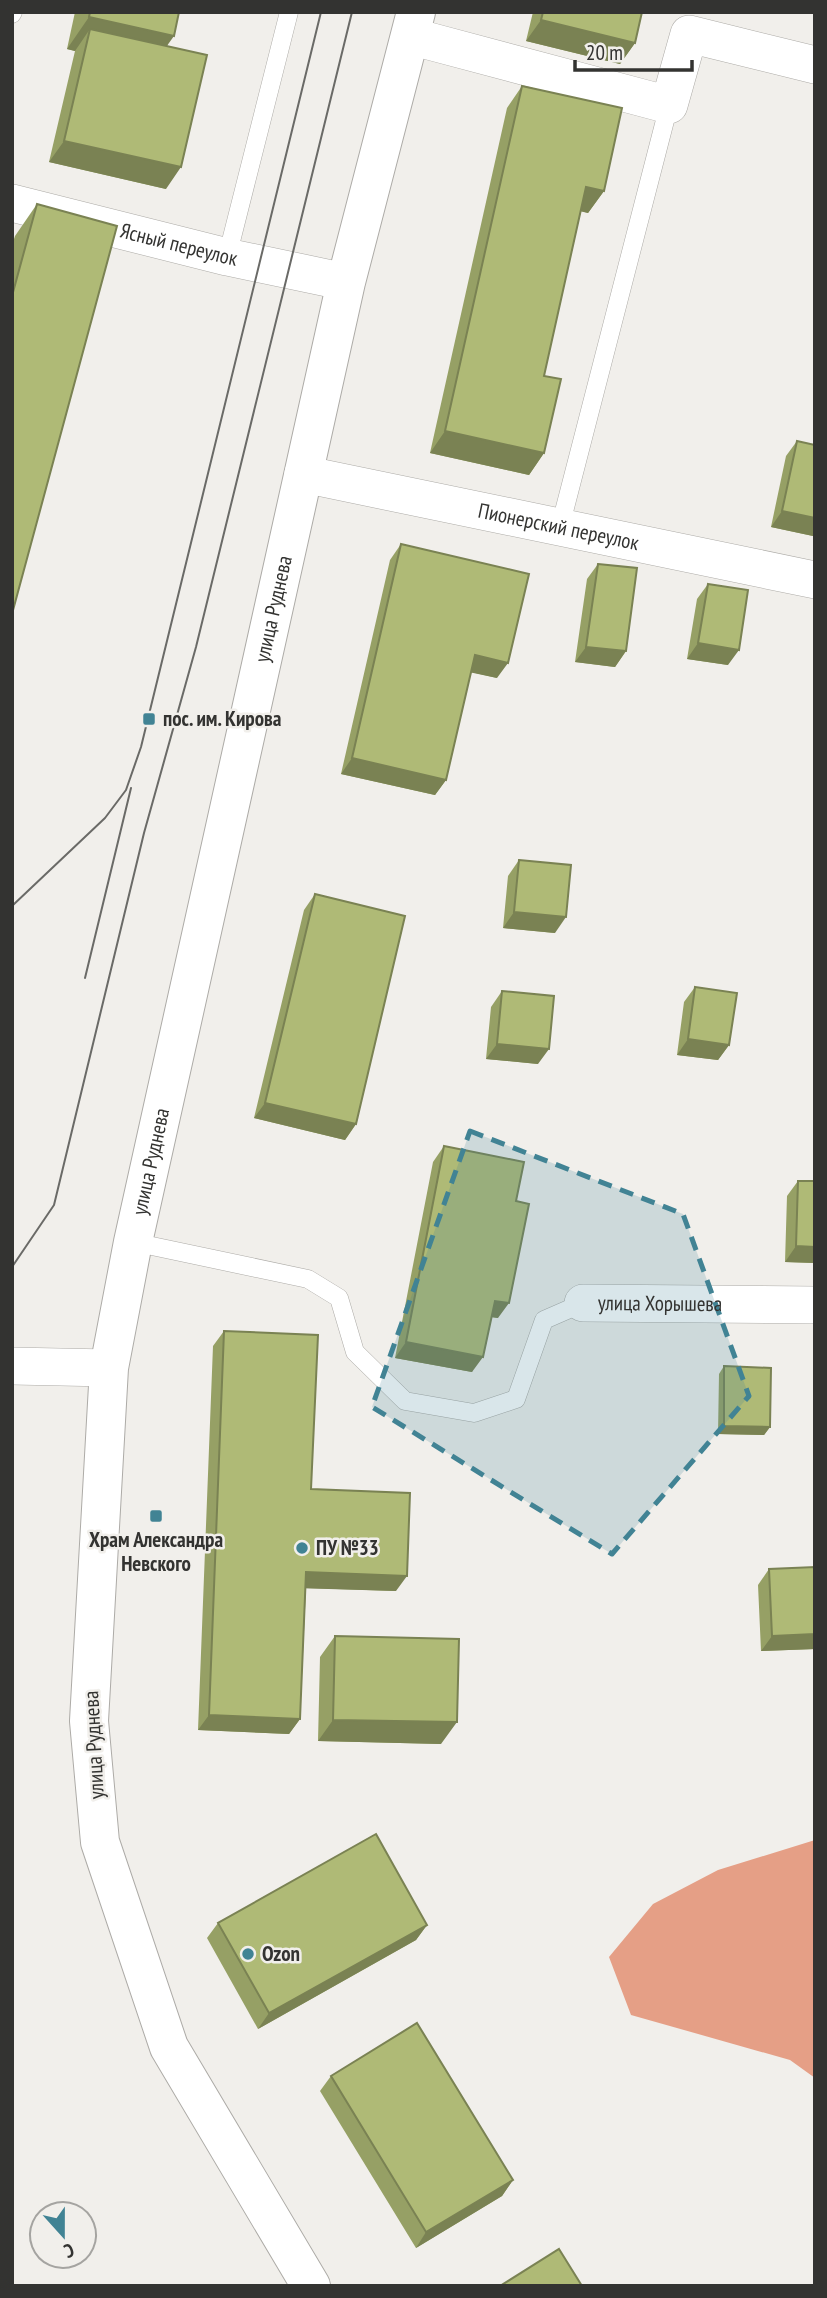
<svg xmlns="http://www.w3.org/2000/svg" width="827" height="2298" viewBox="0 0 827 2298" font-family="'PT Sans Narrow',sans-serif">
	<rect width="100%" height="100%" fill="#f1efeb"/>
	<path fill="#e59f86" d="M 815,1840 L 815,2078 L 790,2060 L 631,2015 L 609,1957 L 653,1904 L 718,1870 Z"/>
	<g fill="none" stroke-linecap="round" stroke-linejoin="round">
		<g stroke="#adaba7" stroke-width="19">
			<path id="service" d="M 12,14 L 13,12
				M 227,257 L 289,12
				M 560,527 L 669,105
				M 133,1242 L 308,1279 L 339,1298 L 355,1352 L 405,1401 L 474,1413 L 516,1399 L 544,1320 L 583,1303"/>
		</g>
		<g stroke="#adaba7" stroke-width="38">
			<g id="minor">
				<path d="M 410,36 L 669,105 L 689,34 L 815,65"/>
				<path id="s1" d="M 12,203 L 227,257 L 346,282"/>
				<path id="s2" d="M 303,474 L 815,580"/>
				<path id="s3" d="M 583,1303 L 815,1305"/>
				<path d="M 12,1366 L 109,1368"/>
			</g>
		</g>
		<g stroke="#adaba7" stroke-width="40">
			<g id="secondary">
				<path id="s4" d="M 311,2286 L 169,2047 L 100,1842 L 89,1721 L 109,1368 L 133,1242 L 346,282 L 416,12"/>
			</g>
		</g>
		<use href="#service" stroke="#fff" stroke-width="18"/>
		<use href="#minor" stroke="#fff" stroke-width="37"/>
		<use href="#secondary" stroke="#fff" stroke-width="38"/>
		<path stroke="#6a6a67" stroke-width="2" d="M 12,906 L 105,818 L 126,790 L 141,747 L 321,12
			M 85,978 L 131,788
			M 12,1267 L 54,1205 L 144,833 L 196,647 L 352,12"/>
	</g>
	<path fill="#96a065" d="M 75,12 L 179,12 L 167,46 L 166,189 L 49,162 L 75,51 L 67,49 Z
		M 533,12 L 642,12 L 635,43 L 620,64 L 526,41 Z
		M 522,86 L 604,191 L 588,213 L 581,211 L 544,376 L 544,453 L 529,475 L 430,453 L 507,108 Z
		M 37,204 L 12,614 L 12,245 L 15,236 Z
		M 797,441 L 813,536 L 771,527 L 786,456 Z
		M 401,544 L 497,678 L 471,672 L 446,780 L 435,795 L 341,774 L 390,560 Z
		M 598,564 L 626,651 L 615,667 L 575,662 L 587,579 Z
		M 708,584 L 728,665 L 687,659 L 697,599 Z
		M 519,860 L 555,933 L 503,928 L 508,876 Z
		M 315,894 L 356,1124 L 345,1140 L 254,1118 L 304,910 Z
		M 695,987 L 729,1045 L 718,1060 L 677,1055 L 684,1002 Z
		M 502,991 L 538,1064 L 486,1059 L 491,1007 Z
		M 444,1146 L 498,1318 L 491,1317 L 472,1372 L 395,1358 L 433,1162 Z
		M 798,1181 L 815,1263 L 785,1262 L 787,1196 Z
		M 224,1331 L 311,1489 L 396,1591 L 306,1588 L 300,1719 L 289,1734 L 198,1730 L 213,1346 Z
		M 724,1366 L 770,1427 L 764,1435 L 718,1434 L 719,1374 Z
		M 769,1569 L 815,1649 L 761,1651 L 758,1585 Z
		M 335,1636 L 441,1744 L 318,1741 L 320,1657 Z
		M 218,1923 L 427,1925 L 416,1940 L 258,2029 L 207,1938 Z
		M 331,2076 L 513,2180 L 502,2196 L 416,2248 L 320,2091 Z"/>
	<path fill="#7a8253" d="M 89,17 L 174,36 L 151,68 L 90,29 L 75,51 L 67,49 Z
		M 541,20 L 635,43 L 620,64 L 526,41 Z
		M 64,141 L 181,167 L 166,189 L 49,162 Z
		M 586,187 L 604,191 L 588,213 L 571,209 Z
		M 445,431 L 544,453 L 529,475 L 430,453 Z
		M 782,511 L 815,518 L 815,532 L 813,536 L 771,527 Z
		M 698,643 L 739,650 L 728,665 L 687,659 Z
		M 586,647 L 626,651 L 615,667 L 575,662 Z
		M 475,655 L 508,663 L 497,678 L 464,671 Z
		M 352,758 L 446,780 L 435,795 L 341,774 Z
		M 514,912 L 566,917 L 555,933 L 503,928 Z
		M 688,1039 L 729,1045 L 718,1060 L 677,1055 Z
		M 497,1044 L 549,1049 L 538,1064 L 486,1059 Z
		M 265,1103 L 356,1124 L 345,1140 L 254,1118 Z
		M 796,1246 L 815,1247 L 815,1263 L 785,1262 Z
		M 495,1301 L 509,1303 L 498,1318 L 484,1316 Z
		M 406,1342 L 483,1357 L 472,1372 L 395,1358 Z
		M 724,1426 L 770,1427 L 764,1435 L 718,1434 Z
		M 306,1572 L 407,1576 L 396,1591 L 295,1588 Z
		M 815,1634 L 815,1649 L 761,1651 L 772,1636 Z
		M 209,1715 L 300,1719 L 289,1734 L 198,1730 Z
		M 333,1720 L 457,1722 L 441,1744 L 318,1741 Z
		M 427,1925 L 416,1940 L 258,2029 L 269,2013 Z
		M 513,2180 L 502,2196 L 416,2248 L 426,2232 Z"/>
	<path fill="#afba76" stroke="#7a8253" stroke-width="2" d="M 90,12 L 179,12 L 174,36 L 89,17 Z
		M 543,12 L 642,12 L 635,43 L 541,20 Z
		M 90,29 L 207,55 L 181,167 L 64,141 Z
		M 522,86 L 622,108 L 604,191 L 586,187 L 544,376 L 561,379 L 544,453 L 445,431 Z
		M 37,204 L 117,226 L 12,614 L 12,296 Z
		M 797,441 L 815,445 L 815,518 L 782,511 Z
		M 401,544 L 529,574 L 508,663 L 475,655 L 446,780 L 352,758 Z
		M 598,564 L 637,568 L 626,651 L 586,647 Z
		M 708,584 L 748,590 L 739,650 L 698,643 Z
		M 519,860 L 571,865 L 566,917 L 514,912 Z
		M 315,894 L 405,916 L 356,1124 L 265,1103 Z
		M 695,987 L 737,993 L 729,1045 L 688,1039 Z
		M 502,991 L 554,996 L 549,1049 L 497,1044 Z
		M 444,1146 L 524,1162 L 516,1201 L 529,1204 L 509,1303 L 495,1301 L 483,1357 L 406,1342 Z
		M 798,1181 L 815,1181 L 815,1247 L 796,1246 Z
		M 224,1331 L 318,1335 L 311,1489 L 410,1493 L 407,1576 L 306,1572 L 300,1719 L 209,1715 Z
		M 724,1366 L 771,1368 L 770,1427 L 724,1426 Z
		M 815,1567 L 815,1634 L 772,1636 L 769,1569 Z
		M 335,1636 L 459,1639 L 457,1722 L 333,1720 Z
		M 376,1834 L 427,1925 L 269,2013 L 218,1923 Z
		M 417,2023 L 513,2180 L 426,2232 L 331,2076 Z
		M 559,2249 L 582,2286 L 500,2286 Z"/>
	<path fill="#418394" fill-opacity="0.2" stroke="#418394" stroke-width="5" stroke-dasharray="14 9" stroke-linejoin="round" d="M 470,1131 L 683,1214 L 749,1396 L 612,1554 L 372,1407 Z"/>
	<g fill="#418394" stroke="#f1efeb" stroke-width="2.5">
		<rect x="142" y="712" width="14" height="14" rx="3.5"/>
		<rect x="149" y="1509" width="14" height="14" rx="3.5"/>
		<circle cx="302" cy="1548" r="7"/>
		<circle cx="248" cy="1954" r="7"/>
	</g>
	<g text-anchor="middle" stroke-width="5" stroke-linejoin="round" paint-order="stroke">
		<g font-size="21" fill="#333331" stroke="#f1efeb">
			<text dy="7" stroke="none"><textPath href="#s1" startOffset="172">Ясный переулок</textPath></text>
			<text dy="7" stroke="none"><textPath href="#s2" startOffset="261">Пионерский переулок</textPath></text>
			<text dy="7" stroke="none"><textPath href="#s4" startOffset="1746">улица Руднева</textPath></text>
			<text dy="7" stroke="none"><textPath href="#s4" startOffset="1180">улица Руднева</textPath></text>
			<text dy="7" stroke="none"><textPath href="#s3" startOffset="77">улица Хорышева</textPath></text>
			<text transform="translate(94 1745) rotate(-93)" y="7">улица Руднева</text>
		</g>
		<g font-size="21" font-weight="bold" fill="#333331" stroke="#f1efeb" text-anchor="start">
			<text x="163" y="726">пос. им. Кирова</text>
			<text x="156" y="1547" text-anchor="middle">Храм Александра<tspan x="156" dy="24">Невского</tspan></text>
			<text x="316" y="1555">ПУ №33</text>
			<text x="262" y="1961">Ozon</text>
		</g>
	</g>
	<rect width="827" height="2298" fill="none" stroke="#333331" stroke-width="28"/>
	<g transform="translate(63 2235) rotate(159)"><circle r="33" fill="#f1efeb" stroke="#a5a4a1" stroke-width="2"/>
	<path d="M0-5L12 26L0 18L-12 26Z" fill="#418394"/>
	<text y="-10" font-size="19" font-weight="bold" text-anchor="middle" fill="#333331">С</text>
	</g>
	<path d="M575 60v10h117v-10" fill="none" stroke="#333331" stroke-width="3.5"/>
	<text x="586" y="60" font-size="21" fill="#333331" stroke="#f1efeb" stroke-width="5" paint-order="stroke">20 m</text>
</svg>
